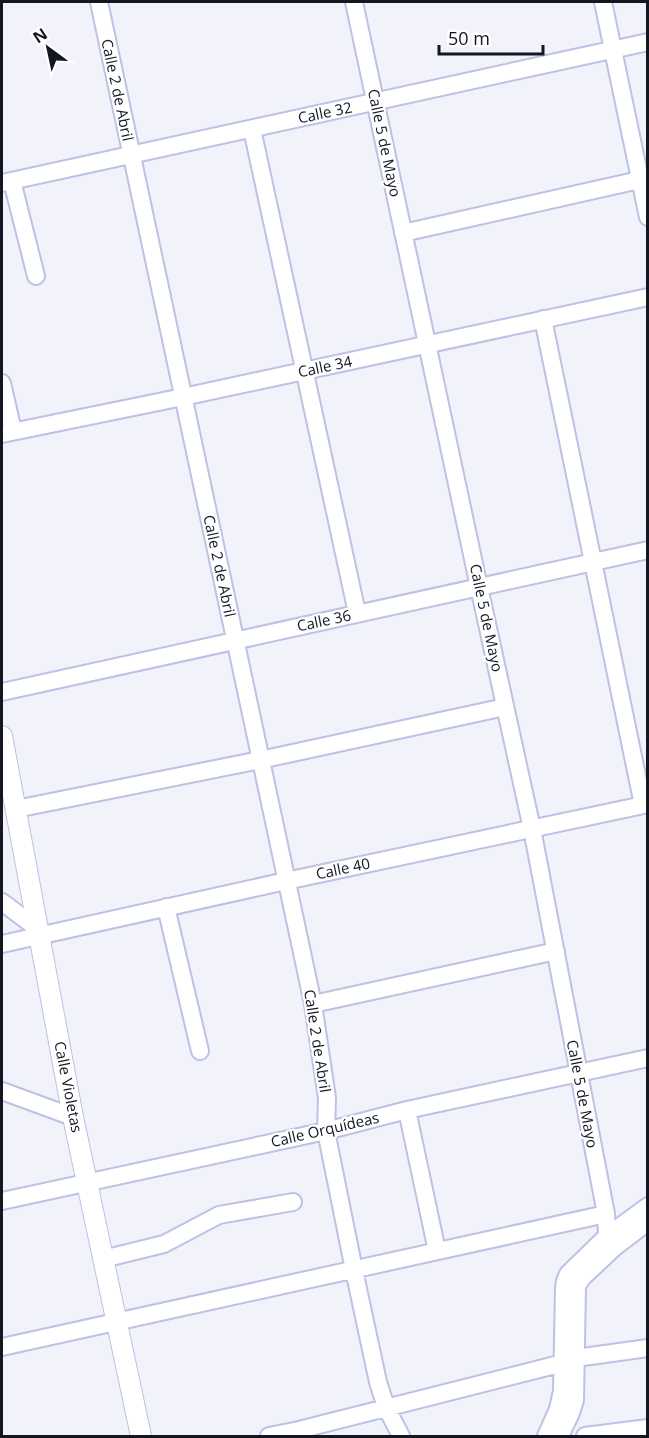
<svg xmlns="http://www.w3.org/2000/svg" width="649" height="1438" viewBox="0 0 649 1438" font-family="'Open Sans',sans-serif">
	<rect width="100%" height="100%" fill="#f1f2fa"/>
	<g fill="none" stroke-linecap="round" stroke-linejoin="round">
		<g stroke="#bbc2e5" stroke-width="20">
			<path id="minor" d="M 99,2 L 313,1004 L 327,1098 L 326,1131 L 354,1270 L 378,1382 L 386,1407 L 401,1436
				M 354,2 L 479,587 L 532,829 L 606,1214 L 607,1236
				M 603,2 L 648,217
				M 252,129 L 357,613
				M 12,181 L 36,276
				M 2,183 L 648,42
				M 403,233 L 648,178
				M 543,319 L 643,805
				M 2,383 L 13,431
				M 2,434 L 183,397 L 648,297
				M 2,692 L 648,550
				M 16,809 L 260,760 L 505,707
				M 2,902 L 38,929
				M 166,907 L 200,1051
				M 2,944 L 286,881 L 648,804
				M 313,1004 L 556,951
				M 2,1091 L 73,1117
				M 407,1110 L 437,1251
				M 2,1201 L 326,1131 L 407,1110 L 648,1058
				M 103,1259 L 164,1244 L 219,1215 L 293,1202
				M 2,1347 L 606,1214
				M 576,1358 L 648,1348
				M 269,1436 L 299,1430 L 563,1363
				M 546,1436 L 558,1409 L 562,1391 L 564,1288 L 565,1281 L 568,1274 L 607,1236 L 648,1206
				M 560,1436 L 571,1413 L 575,1400 L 577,1286 L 582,1278 L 615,1247 L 648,1222
				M 585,1436 L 648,1428"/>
		</g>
		<g stroke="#bbc2e5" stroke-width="22">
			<path id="tertiary" d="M 2,736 L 73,1117 L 141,1436"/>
		</g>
		<use href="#minor" stroke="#fff" stroke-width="16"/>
		<use href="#tertiary" stroke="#fff" stroke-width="20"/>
	</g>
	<g text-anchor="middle" stroke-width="4.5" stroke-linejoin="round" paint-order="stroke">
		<g font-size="15" fill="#141622" stroke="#fff">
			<text transform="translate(117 90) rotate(78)" y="5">Calle 2 de Abril</text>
			<text transform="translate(325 113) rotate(-12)" y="5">Calle 32</text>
			<text transform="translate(384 143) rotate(78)" y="5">Calle 5 de Mayo</text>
			<text transform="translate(325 367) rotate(-12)" y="5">Calle 34</text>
			<text transform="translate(219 566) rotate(78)" y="5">Calle 2 de Abril</text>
			<text transform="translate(486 618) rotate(78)" y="5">Calle 5 de Mayo</text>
			<text transform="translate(324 621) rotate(-12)" y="5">Calle 36</text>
			<text transform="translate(343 869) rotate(-12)" y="5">Calle 40</text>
			<text transform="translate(317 1041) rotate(81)" y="5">Calle 2 de Abril</text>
			<text transform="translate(68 1087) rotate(79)" y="5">Calle Violetas</text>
			<text transform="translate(582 1094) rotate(79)" y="5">Calle 5 de Mayo</text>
			<text transform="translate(325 1130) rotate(-13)" y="5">Calle Orquídeas</text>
		</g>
	</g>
	<rect width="649" height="1438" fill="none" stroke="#141622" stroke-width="6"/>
	<g transform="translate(48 48) rotate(327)" stroke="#ffffff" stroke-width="4.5" paint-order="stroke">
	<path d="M0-4.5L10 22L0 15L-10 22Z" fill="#141622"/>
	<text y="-9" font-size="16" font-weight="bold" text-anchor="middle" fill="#141622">N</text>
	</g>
	<path d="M439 45v9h104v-9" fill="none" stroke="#141622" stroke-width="3"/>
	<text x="448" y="45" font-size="18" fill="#141622" stroke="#ffffff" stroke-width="4.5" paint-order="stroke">50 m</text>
</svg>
